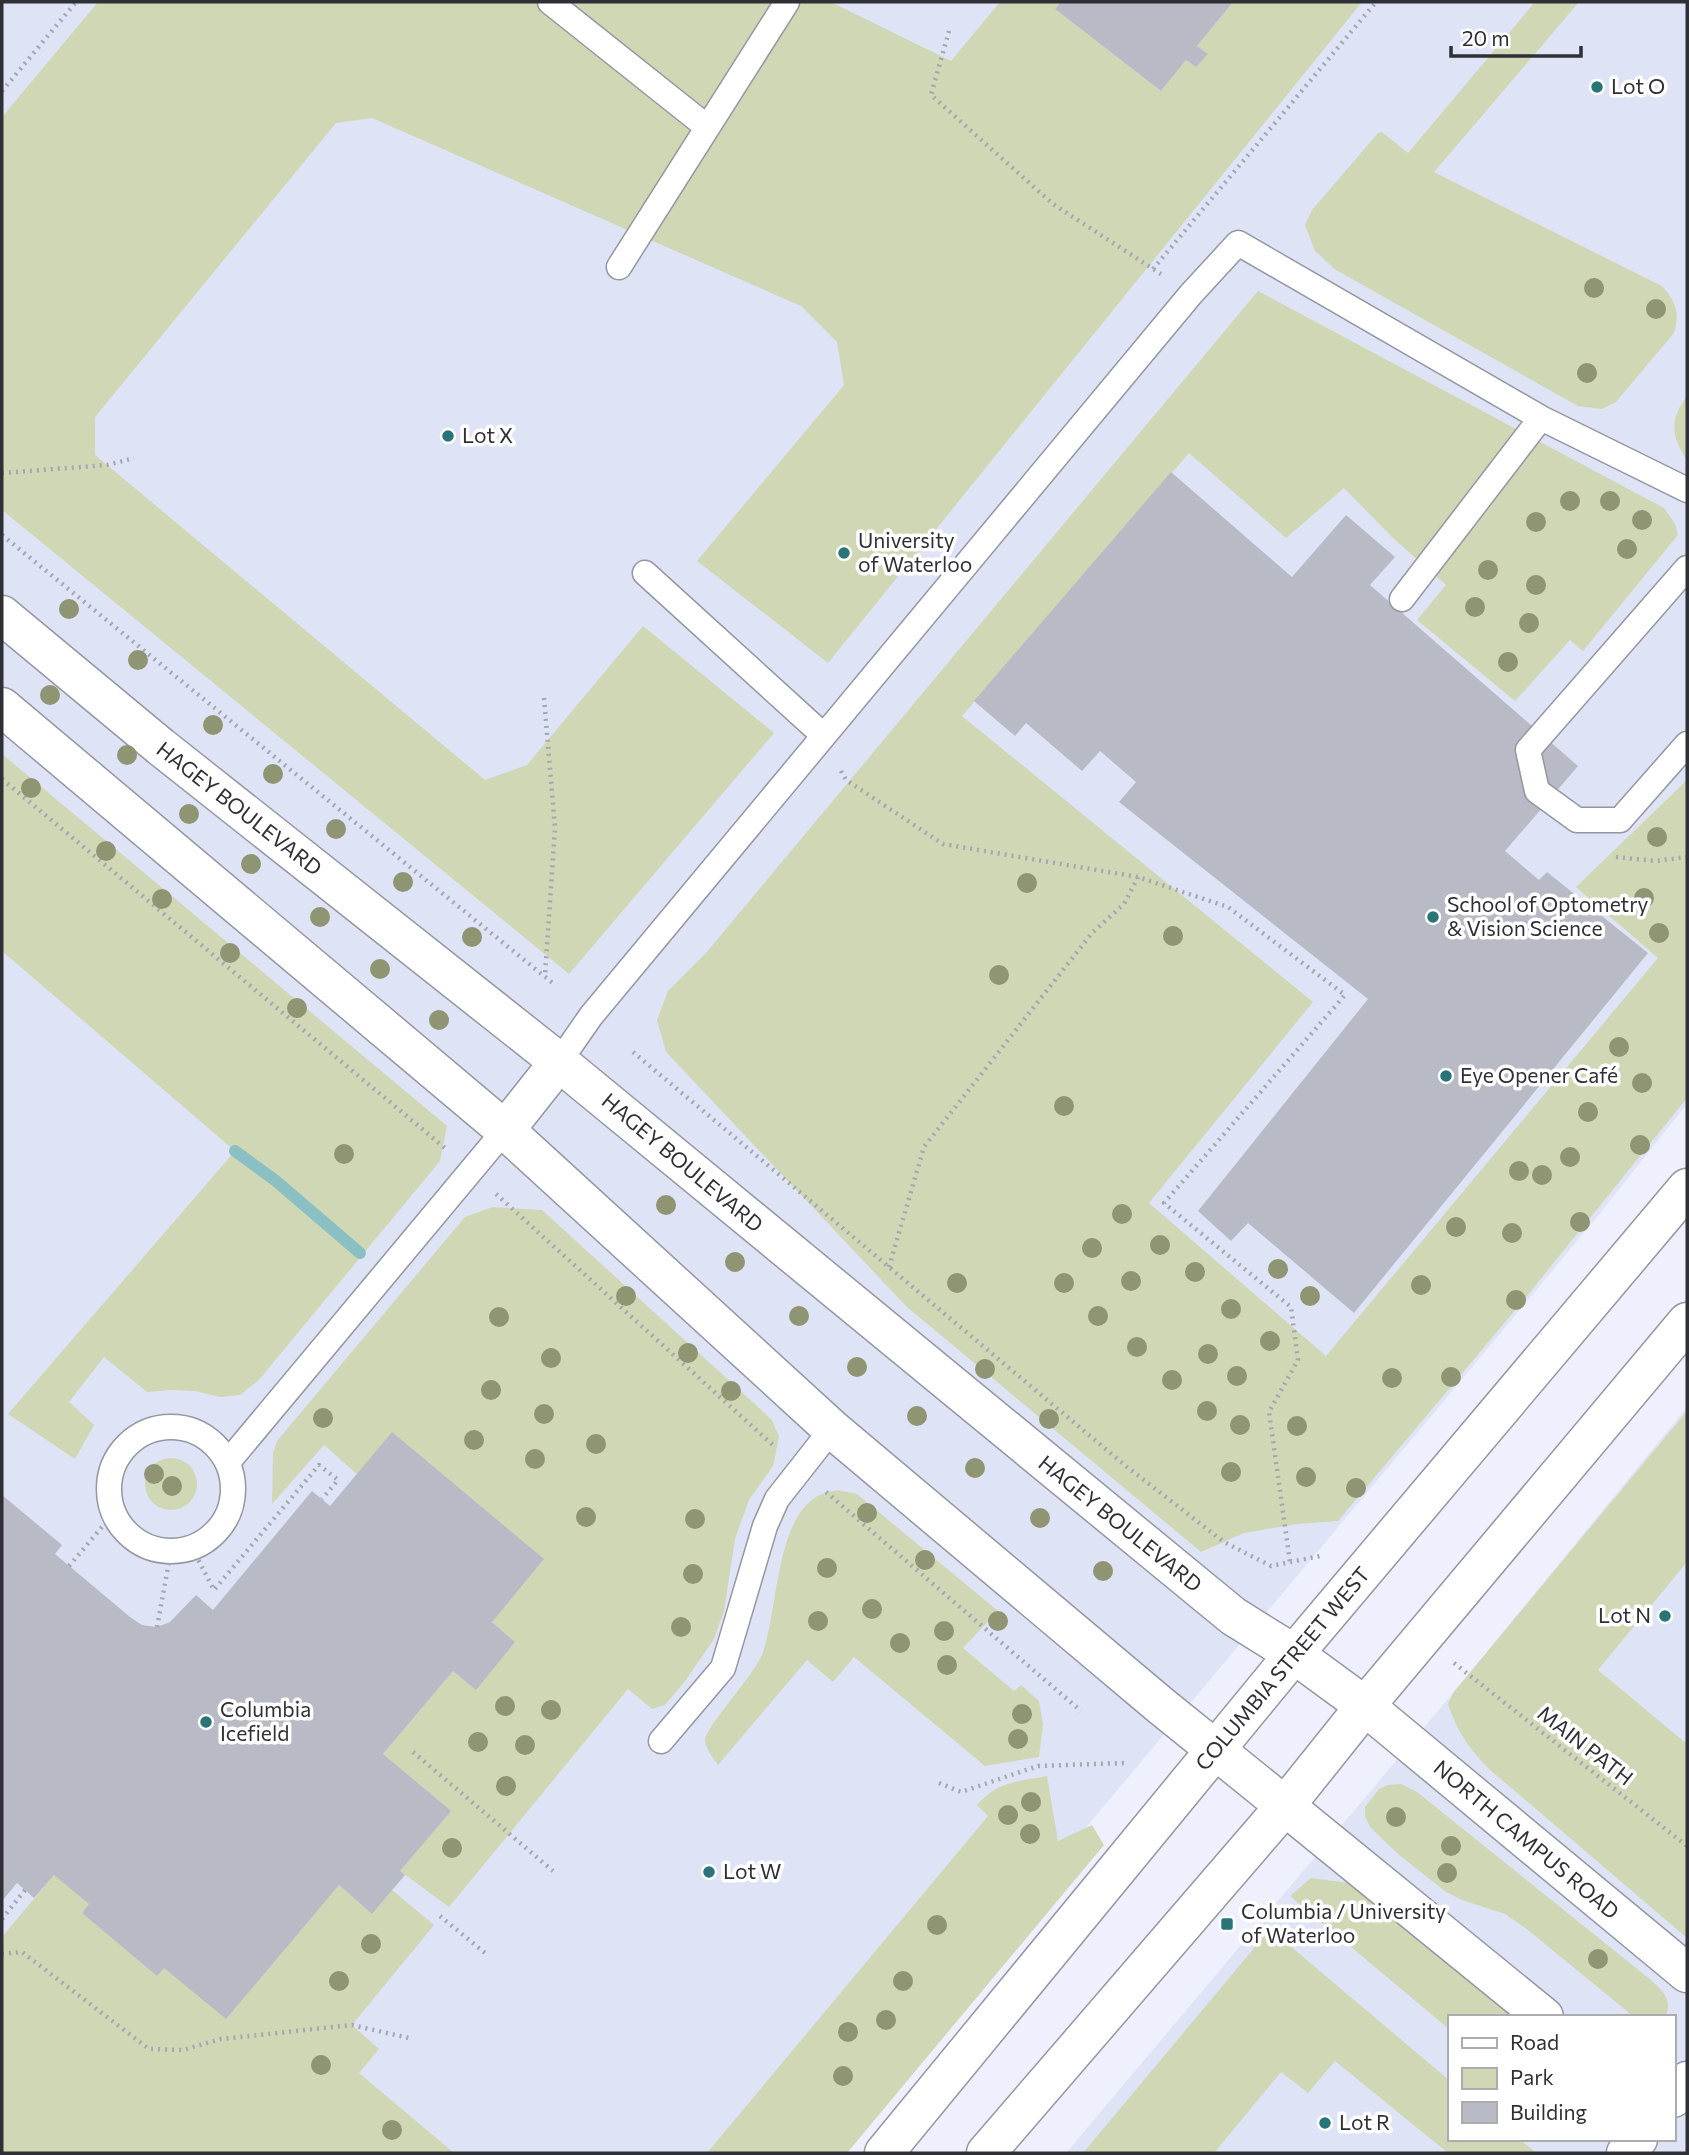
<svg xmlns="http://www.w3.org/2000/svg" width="1689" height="2155" viewBox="0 0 1689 2155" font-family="Commissioner,sans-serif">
	<rect width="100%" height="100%" fill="#eef1fd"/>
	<path fill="#dfe3f6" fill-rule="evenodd" d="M 2,2 L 1687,2 L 1687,1104 L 1597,1217 L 1443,1402 L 813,2153 L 2,2153 Z
		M 1687,1407 L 1687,2153 L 1066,2153 L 1453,1693 ZM 1449,2017 L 1673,2017 L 1673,2139 L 1449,2139 Z"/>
	<path fill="#d0d7b4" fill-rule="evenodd" d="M 98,2 L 831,2 L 951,61 L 1000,2 L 1061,2 L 1055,9 L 1161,91 L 1186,60 L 1196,67 L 1207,54 L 1197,46 L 1233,2 L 1362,2 L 828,663 L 697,561 L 844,385 L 837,342 L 801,306 L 372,118 L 336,123 L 95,417 L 95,455 L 485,780 L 527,765 L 643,626 L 774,733 L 569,974 L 2,510 L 2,117 Z
		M 1535,2 L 1579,2 L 1434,172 L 1662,286 C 1676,302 1680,312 1674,333 L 1616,402 L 1602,409 L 1578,406 L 1336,270 L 1315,251 L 1305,225 L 1312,210 L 1378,133 L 1382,132 L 1408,153 Z
		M 1258,291 L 1664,508 L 1675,524 L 1678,535 L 1583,651 L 1570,640 L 1515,701 L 1417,620 L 1446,585 L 1393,538 L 1344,488 L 1286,538 L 1189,453 L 962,716 L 1313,1002 L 1149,1203 L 1326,1356 L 1658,958 L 1576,887 L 1687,780 L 1687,1098 L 1522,1302 L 1338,1521 L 1297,1524 L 1244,1533 L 1201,1552 L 907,1307 L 666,1052 L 657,1020 L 668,991 L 706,953 Z
		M 1687,396 L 1687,460 C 1670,435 1670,419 1687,396 Z
		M 2,754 L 447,1126 L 440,1161 L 258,1381 L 240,1395 L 220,1397 L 195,1391 L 171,1390 L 147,1392 L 104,1357 L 69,1402 L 94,1425 L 75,1459 L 8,1414 L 235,1151 L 2,951 Z
		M 493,1207 L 542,1210 L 757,1406 L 772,1420 L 779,1437 L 773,1466 L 749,1500 L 735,1539 L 724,1611 L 714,1639 L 686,1680 L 665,1705 L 652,1709 L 628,1689 L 449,1907 L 400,1871 L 450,1811 L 383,1754 L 453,1671 L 476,1689 L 515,1642 L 492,1622 L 357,1474 L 324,1445 L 272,1504 L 273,1453 L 277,1441 L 465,1217 Z
		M 1687,1411 L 1687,1562 L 1598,1670 L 1687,1744 L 1687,1938 L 1489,1769 C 1468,1747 1458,1733 1448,1704 L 1453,1693 Z
		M145 1484a26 26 0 1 1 52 0a26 26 0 1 1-52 0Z
		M 837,1490 L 857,1494 L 998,1611 L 963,1648 L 1014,1691 L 1021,1685 L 1039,1701 L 1043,1724 L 1039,1757 L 985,1766 L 854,1657 L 833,1682 L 807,1660 L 718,1765 C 713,1758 706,1749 705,1741 C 704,1728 756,1674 763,1652 C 778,1608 776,1522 816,1497 C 822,1493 830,1492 837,1490 Z
		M 167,1740 L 372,1913 L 392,1890 L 434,1925 L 352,2025 L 379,2049 L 359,2073 L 454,2153 L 2,2153 L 2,1937 ZM 89,1905 L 157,1975 L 82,1913 Z
		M 1047,1776 L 1058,1841 L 1092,1825 L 1104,1845 L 847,2153 L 707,2153 L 988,1816 L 977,1805 C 998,1781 1016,1782 1047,1776 Z
		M 1401,1784 L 1417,1792 L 1651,1980 C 1662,1991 1674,2000 1665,2017 L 1634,2017 L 1528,1930 L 1505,1914 L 1462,1900 L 1446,1892 L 1398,1854 L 1370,1827 L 1365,1816 L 1365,1807 L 1379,1789 L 1388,1785 Z
		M 1311,1878 L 1349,1883 L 1517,2017 L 1449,2017 L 1449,2029 L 1290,1896 Z
		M 1270,1929 L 1449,2080 L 1449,2139 L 1519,2139 L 1536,2153 L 1448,2153 L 1335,2061 L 1308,2093 L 1281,2072 L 1214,2153 L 1083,2153 Z"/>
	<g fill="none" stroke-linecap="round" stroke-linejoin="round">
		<path stroke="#8ac0c3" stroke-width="12" d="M 235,1151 L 276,1181 L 360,1253"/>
	</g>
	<path fill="#b8bbc6" d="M 1061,2 L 1233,2 L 1197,46 L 1208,54 L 1196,67 L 1186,60 L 1161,91 L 1055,9 Z
		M 1171,472 L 1292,577 L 1346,515 L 1395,557 L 1370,585 L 1578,766 L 1505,851 L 1539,880 L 1547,872 L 1648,953 L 1354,1313 L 1248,1223 L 1231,1241 L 1198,1211 L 1368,999 L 1119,802 L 1136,782 L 1100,751 L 1082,771 L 1026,723 L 1015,736 L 974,701 Z
		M 392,1432 L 544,1559 L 492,1622 L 515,1642 L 476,1690 L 453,1671 L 383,1754 L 451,1811 L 400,1871 L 405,1875 L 372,1914 L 339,1885 L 226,2019 L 164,1968 L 157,1976 L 82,1913 L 89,1904 L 54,1875 L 34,1898 L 17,1883 L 2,1901 L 2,1495 L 62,1545 L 55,1554 L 130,1617 L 142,1625 L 157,1627 L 170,1622 L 196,1595 L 213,1610 L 312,1491 L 330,1506 Z"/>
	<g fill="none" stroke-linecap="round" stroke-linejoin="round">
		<g stroke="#9496a1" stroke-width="27">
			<path id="lane" d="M 550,2 L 707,127
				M 619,267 L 787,2
				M 1687,568 L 1528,750 L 1537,791 L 1577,820 L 1620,820 L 1687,744
				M 645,573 L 823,735
				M 1402,599 L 1541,418
				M 559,1062 L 591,1016 L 1191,294 L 1238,243 L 1541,418 L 1687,490
				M109 1489a62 62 0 1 1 124 0a62 62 0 1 1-124 0Z
				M 228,1462 L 505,1130
				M 661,1741 L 723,1668 L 765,1526 L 777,1499 L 832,1429"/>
		</g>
		<g stroke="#9496a1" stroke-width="41">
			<path id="street" d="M 1365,1706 L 1687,1973
				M 1285,1806 L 1544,2017
				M 1673,2098 L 1687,2081
				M 1626,2153 L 1638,2139"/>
		</g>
		<g stroke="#9496a1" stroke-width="41">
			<path id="secondary" d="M 2,615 L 161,747 L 559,1062 L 1233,1616 L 1294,1654 L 1365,1706
				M 2,707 L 505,1130 L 832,1429 L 1160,1705 L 1285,1806
				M 505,1130 L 559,1062
				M 884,2153 L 1294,1654 L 1687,1188
				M 986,2153 L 1285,1806 L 1365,1706 L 1687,1322"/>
		</g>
		<path stroke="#a4a7b0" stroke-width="4.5" stroke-dasharray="2 5" stroke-linecap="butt" d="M 949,31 L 931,95 L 1053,204 L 1161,274
			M 2,91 L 76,2
			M 1153,269 L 1376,2
			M 2,473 L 107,465 L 134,458
			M 2,535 L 555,985
			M 544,698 L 555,828 L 545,975
			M 841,771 L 846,780 L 943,844 L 1138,877 L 1228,907 L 1345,995 L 1164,1203 L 1291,1307 L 1298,1360 L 1269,1412 L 1290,1562
			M 2,779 L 445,1148
			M 1616,857 L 1655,861 L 1687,857
			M 633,1052 L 1127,1467 L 1224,1542 L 1271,1566 L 1320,1556
			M 496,1194 L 774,1446
			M 889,1267 L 924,1147 L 1092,933 L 1124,904 L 1138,877
			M 826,1492 L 1081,1711
			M 192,1548 L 214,1590 L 319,1465 L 338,1480 L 322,1499
			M 69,1566 L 113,1514
			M 157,1627 L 171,1551
			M 1454,1663 L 1687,1846
			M 413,1752 L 553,1871
			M 939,1783 L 961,1792 L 1038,1766 L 1126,1763
			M 440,1916 L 485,1953
			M 2,1919 L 25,1890
			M 2,1954 L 22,1952 L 149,2049 L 183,2050 L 221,2039 L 352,2025 L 413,2039"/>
		<use href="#lane" stroke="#fff" stroke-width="24"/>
		<use href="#street" stroke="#fff" stroke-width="38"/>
		<use href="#secondary" stroke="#fff" stroke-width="38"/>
	</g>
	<g fill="#8f9573">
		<circle cx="1594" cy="288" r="10"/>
		<circle cx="1656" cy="309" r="10"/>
		<circle cx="1587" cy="373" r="10"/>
		<circle cx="1570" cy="501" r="10"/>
		<circle cx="1610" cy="501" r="10"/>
		<circle cx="1642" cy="520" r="10"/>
		<circle cx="1536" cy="522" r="10"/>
		<circle cx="1627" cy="549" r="10"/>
		<circle cx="1488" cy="570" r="10"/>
		<circle cx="1536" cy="585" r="10"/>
		<circle cx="1475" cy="607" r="10"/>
		<circle cx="69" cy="609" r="10"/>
		<circle cx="1529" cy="623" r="10"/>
		<circle cx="138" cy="660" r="10"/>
		<circle cx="1508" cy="662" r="10"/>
		<circle cx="50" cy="695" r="10"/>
		<circle cx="213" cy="725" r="10"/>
		<circle cx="127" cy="755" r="10"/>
		<circle cx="273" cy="774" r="10"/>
		<circle cx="31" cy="788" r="10"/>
		<circle cx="189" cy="814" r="10"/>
		<circle cx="336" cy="829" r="10"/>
		<circle cx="1657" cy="837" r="10"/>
		<circle cx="106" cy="851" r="10"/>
		<circle cx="251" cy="864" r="10"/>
		<circle cx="403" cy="882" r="10"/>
		<circle cx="1027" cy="883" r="10"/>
		<circle cx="1644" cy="898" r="10"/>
		<circle cx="162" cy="899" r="10"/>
		<circle cx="320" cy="917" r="10"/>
		<circle cx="1659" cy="933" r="10"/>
		<circle cx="1173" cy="936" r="10"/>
		<circle cx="472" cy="937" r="10"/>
		<circle cx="230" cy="953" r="10"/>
		<circle cx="380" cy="969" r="10"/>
		<circle cx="999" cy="975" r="10"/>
		<circle cx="297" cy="1008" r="10"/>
		<circle cx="439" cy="1020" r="10"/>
		<circle cx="1619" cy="1047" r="10"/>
		<circle cx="1642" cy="1083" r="10"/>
		<circle cx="1064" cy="1106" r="10"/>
		<circle cx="1588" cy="1112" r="10"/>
		<circle cx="1640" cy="1145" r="10"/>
		<circle cx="344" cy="1154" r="10"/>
		<circle cx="1570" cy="1157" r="10"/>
		<circle cx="1519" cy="1171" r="10"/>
		<circle cx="1542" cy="1175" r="10"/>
		<circle cx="666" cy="1205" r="10"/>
		<circle cx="1122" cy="1214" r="10"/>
		<circle cx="1580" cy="1222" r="10"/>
		<circle cx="1456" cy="1227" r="10"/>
		<circle cx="1512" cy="1233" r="10"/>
		<circle cx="1160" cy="1245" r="10"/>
		<circle cx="1092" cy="1248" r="10"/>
		<circle cx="735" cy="1262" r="10"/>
		<circle cx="1278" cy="1269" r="10"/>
		<circle cx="1195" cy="1272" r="10"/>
		<circle cx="1131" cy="1281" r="10"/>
		<circle cx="957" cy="1283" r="10"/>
		<circle cx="1064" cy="1283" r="10"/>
		<circle cx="1421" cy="1285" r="10"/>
		<circle cx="626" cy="1296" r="10"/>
		<circle cx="1310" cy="1296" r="10"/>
		<circle cx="1516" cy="1300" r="10"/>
		<circle cx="1231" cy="1309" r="10"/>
		<circle cx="799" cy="1316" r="10"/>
		<circle cx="1098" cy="1316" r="10"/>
		<circle cx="499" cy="1317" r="10"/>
		<circle cx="1270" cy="1341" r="10"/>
		<circle cx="1137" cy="1347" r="10"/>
		<circle cx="688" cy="1353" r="10"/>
		<circle cx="1208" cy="1354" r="10"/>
		<circle cx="551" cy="1358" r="10"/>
		<circle cx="857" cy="1367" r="10"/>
		<circle cx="985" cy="1369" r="10"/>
		<circle cx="1237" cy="1376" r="10"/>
		<circle cx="1451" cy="1377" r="10"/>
		<circle cx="1392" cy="1378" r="10"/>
		<circle cx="1172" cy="1380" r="10"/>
		<circle cx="491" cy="1390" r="10"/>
		<circle cx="731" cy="1391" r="10"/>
		<circle cx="1207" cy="1411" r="10"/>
		<circle cx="544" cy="1414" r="10"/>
		<circle cx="917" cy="1416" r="10"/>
		<circle cx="323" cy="1418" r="10"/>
		<circle cx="1049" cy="1419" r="10"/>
		<circle cx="1240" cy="1425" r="10"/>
		<circle cx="1297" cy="1426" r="10"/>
		<circle cx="474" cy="1440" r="10"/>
		<circle cx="596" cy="1444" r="10"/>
		<circle cx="535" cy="1459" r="10"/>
		<circle cx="975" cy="1468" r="10"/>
		<circle cx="1231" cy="1472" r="10"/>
		<circle cx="154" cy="1474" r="10"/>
		<circle cx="1306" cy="1477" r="10"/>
		<circle cx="172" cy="1486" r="10"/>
		<circle cx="1356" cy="1488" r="10"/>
		<circle cx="867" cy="1513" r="10"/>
		<circle cx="586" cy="1517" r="10"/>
		<circle cx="1040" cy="1518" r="10"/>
		<circle cx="695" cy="1519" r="10"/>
		<circle cx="925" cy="1560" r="10"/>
		<circle cx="827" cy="1568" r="10"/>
		<circle cx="1103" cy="1571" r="10"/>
		<circle cx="693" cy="1574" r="10"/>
		<circle cx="872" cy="1609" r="10"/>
		<circle cx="818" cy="1621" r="10"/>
		<circle cx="998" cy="1621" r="10"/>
		<circle cx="681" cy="1627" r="10"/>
		<circle cx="944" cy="1631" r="10"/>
		<circle cx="900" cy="1643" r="10"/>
		<circle cx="947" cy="1665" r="10"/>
		<circle cx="505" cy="1706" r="10"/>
		<circle cx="551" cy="1710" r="10"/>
		<circle cx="1022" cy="1714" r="10"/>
		<circle cx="1018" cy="1739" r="10"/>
		<circle cx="478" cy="1742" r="10"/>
		<circle cx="525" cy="1745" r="10"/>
		<circle cx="506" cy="1786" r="10"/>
		<circle cx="1031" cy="1802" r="10"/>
		<circle cx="1008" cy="1815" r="10"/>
		<circle cx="1396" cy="1817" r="10"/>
		<circle cx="1030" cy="1834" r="10"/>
		<circle cx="1451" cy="1846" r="10"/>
		<circle cx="452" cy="1848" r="10"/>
		<circle cx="1447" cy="1873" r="10"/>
		<circle cx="937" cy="1925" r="10"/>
		<circle cx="371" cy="1944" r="10"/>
		<circle cx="1598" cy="1959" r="10"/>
		<circle cx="339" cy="1981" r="10"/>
		<circle cx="903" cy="1981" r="10"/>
		<circle cx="886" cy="2020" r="10"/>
		<circle cx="848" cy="2032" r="10"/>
		<circle cx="321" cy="2065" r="10"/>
		<circle cx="843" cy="2076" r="10"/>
		<circle cx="392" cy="2130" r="10"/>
	</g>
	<g fill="#297476" stroke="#fff" stroke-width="2.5">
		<circle cx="1597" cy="87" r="7"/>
		<circle cx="448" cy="436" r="7"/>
		<circle cx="844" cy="553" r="7"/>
		<circle cx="1433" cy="917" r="7"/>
		<circle cx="1446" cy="1076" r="7"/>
		<circle cx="1665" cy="1616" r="7"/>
		<circle cx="206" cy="1722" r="7"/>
		<circle cx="709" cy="1872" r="7"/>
		<rect x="1220" y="1917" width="14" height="14" rx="3.5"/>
		<circle cx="1325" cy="2123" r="7"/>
	</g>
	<g text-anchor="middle" stroke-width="7" stroke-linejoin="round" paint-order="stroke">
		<g font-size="21" fill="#2f3035" stroke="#fff" text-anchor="start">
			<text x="1611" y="94">Lot O</text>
			<text x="462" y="443">Lot X</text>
			<text x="858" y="548">University<tspan x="858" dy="24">of Waterloo</tspan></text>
			<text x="1447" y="912">School of Optometry<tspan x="1447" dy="24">&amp; Vision Science</tspan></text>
			<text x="1460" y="1083">Eye Opener Café</text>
			<text x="1651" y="1623" text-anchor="end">Lot N</text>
			<text x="220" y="1717">Columbia<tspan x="220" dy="24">Icefield</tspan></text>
			<text x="723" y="1879">Lot W</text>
			<text x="1241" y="1919">Columbia / University<tspan x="1241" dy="24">of Waterloo</tspan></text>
			<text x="1339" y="2130">Lot R</text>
		</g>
		<g font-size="21" fill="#2f3035" stroke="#fff">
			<text transform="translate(239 809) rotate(38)" y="7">HAGEY BOULEVARD</text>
			<text transform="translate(682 1163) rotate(40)" y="7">HAGEY BOULEVARD</text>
			<text transform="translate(1120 1524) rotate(39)" y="7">HAGEY BOULEVARD</text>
			<text transform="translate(1283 1669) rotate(-50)" y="7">COLUMBIA STREET WEST</text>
			<text transform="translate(1585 1746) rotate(38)" y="7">MAIN PATH</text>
			<text transform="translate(1526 1840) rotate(40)" y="7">NORTH CAMPUS ROAD</text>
		</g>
	</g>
	<rect width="1689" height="2155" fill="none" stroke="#2f3035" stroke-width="7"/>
	<rect x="1448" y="2015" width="228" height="126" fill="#ffffff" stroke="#acacae" stroke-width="2"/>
	<rect x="1462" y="2038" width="35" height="10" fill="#ffffff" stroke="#acacae" stroke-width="2"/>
	<text x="1510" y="2050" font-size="21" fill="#2f3035">Road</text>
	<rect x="1462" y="2068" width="35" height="21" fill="#d0d7b4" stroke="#acacae" stroke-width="2"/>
	<text x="1510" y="2085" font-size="21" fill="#2f3035">Park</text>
	<rect x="1462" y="2102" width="35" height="21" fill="#b8bbc6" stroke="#acacae" stroke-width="2"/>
	<text x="1510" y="2120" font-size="21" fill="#2f3035">Building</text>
	<path d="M1451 46v10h130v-10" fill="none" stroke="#2f3035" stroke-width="3.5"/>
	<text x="1462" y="46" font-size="21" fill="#2f3035" stroke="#ffffff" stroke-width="5" paint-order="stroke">20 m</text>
</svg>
